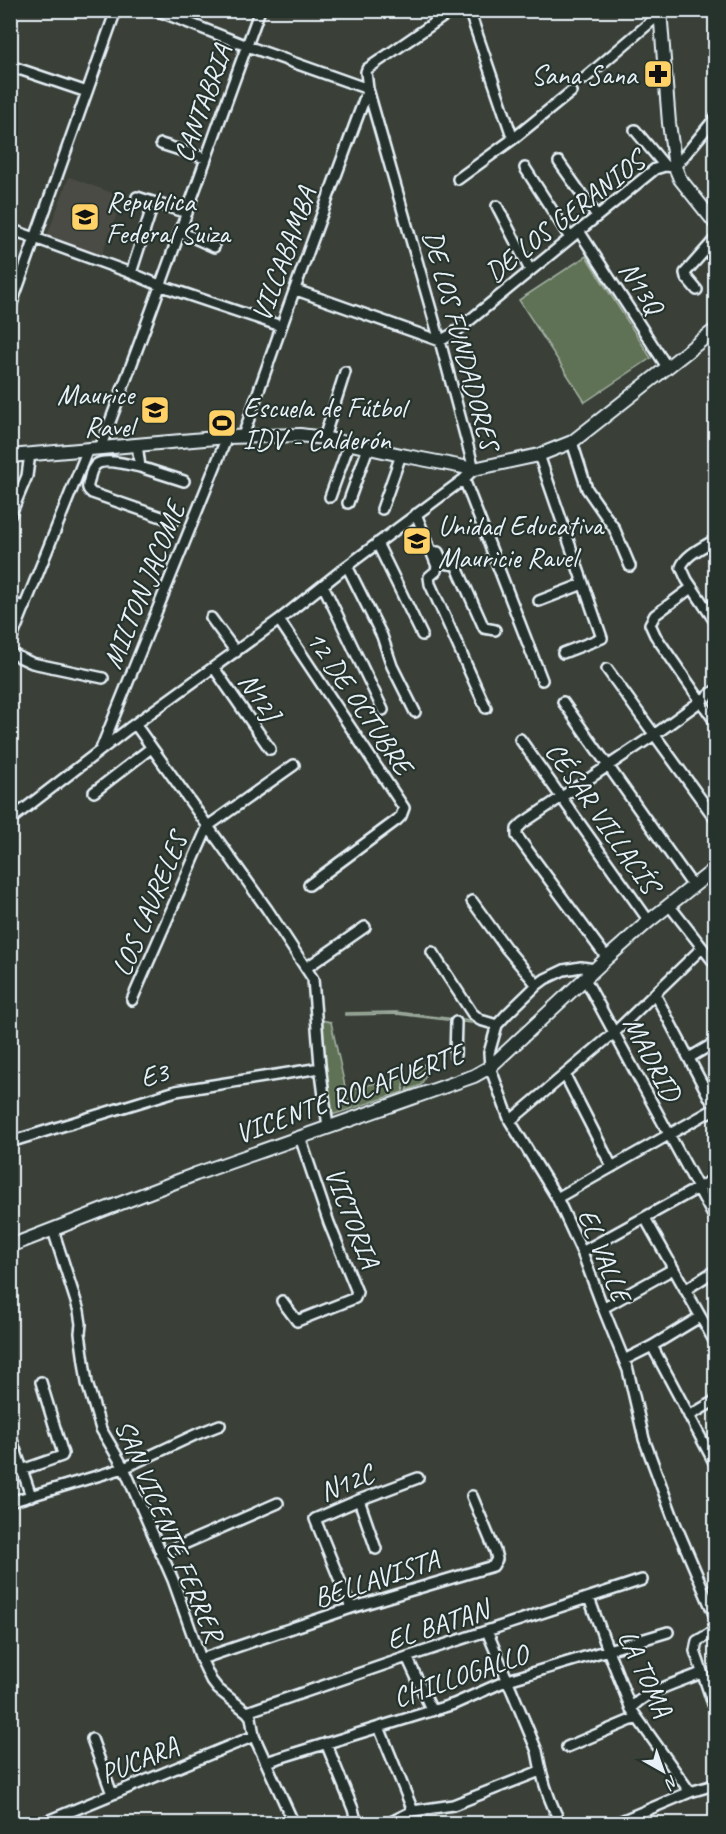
<svg xmlns="http://www.w3.org/2000/svg" width="726" height="1834" viewBox="0 0 726 1834" font-family="Caveat,sans-serif">
	<rect width="100%" height="100%" fill="#3a4038"/>
	<filter id="ink" filterUnits="userSpaceOnUse"><feTurbulence type="fractalNoise" baseFrequency=".0167" numOctaves="2"/><feDisplacementMap in="SourceGraphic" scale="12" xChannelSelector="R" yChannelSelector="G"/><feConvolveMatrix kernelMatrix="1 2 1 2 8 2 1 2 1" color-interpolation-filters="sRGB"/></filter>
	<g filter="url(#ink)">
		<path fill="#4b4c44" d="M 69,177 L 123,197 L 101,256 L 47,236 Z"/>
		<path fill="#617254" stroke="#a4b2a6" stroke-width="1.5" d="M 586,256 L 651,358 L 585,402 L 519,300 Z
			M 396,1012 L 479,1022 L 479,1024 L 397,1014 L 345,1015 L 345,1013 Z
			M 316,1019 L 331,1022 L 346,1091 L 406,1075 L 403,1092 L 329,1116 Z
			M 425,1064 L 426,1075 L 421,1085 L 406,1091 L 415,1067 Z"/>
		<g fill="none" stroke-linecap="round" stroke-linejoin="round">
			<g stroke="#e8f1f8" stroke-width="14">
				<path id="street" d="M 156,10 L 247,46 L 368,89
					M 469,10 L 513,139
					M 10,66 L 87,92
					M 584,79 L 660,14
					M 635,130 L 665,166
					M 161,144 L 205,158
					M 559,162 L 597,216
					M 525,168 L 570,238
					M 458,179 L 513,139 L 571,92
					M 137,197 L 187,213
					M 497,206 L 530,270
					M 10,229 L 131,273 L 159,285 L 281,326
					M 579,231 L 667,367
					M 181,232 L 214,247
					M 131,273 L 150,214
					M 296,290 L 440,341 L 454,333 L 655,169 L 665,166 L 675,167 L 716,117
					M 697,290 L 686,277 L 685,273 L 716,238
					M 10,309 L 116,10
					M 243,436 C 283,320 325,205 368,89
					M 324,438 L 345,372
					M 572,442 L 587,489 L 614,528 L 630,566
					M 137,444 L 140,467 C 130,465 106,458 97,464 C 92,467 90,475 89,481 C 87,487 87,489 92,493 L 173,521
					M 100,448 C 156,303 206,156 260,10
					M 539,455 L 602,638 L 563,653
					M 140,467 L 184,481
					M 464,479 L 542,680
					M 330,497 L 349,444
					M 348,503 L 368,448
					M 382,509 L 401,455
					M 416,514 L 437,566 L 436,571 L 429,577 L 430,584 C 449,625 467,667 486,708
					M 10,516 L 27,476 L 30,454
					M 716,539 C 704,547 686,554 681,567 L 687,580 L 716,623
					M 377,543 L 422,635
					M 438,552 L 443,563 L 456,565 L 484,628 L 495,630
					M 347,566 L 382,636 L 392,666 L 415,712
					M 323,585 L 383,710
					M 691,588 L 655,615 L 650,624 L 655,635 L 716,723
					M 539,601 L 583,584
					M 10,603 L 25,607
					M 211,618 L 236,652
					M 279,620 L 404,808 L 401,816 L 397,820 L 309,885
					M 10,643 L 88,449
					M 10,653 L 32,663 L 103,678
					M 214,668 L 270,749
					M 607,669 L 716,820
					M 563,702 L 693,886
					M 135,724 L 267,909 L 313,979 L 320,1065 L 328,1127
					M 520,739 L 649,921
					M 101,749 L 227,437
					M 94,792 L 151,748
					M 10,820 L 128,729 L 279,620 L 347,566 L 464,479 L 474,469 L 440,341 L 368,89 L 366,72 L 367,69 L 453,10
					M 472,901 L 506,948 L 537,985
					M 669,905 L 716,965
					M 432,952 L 472,1013 L 480,1020 L 497,1025
					M 607,958 L 517,836 L 517,829 L 523,823 L 654,735 L 716,690
					M 306,968 L 365,927
					M 595,969 L 581,967 L 564,970 L 545,979 L 537,985 L 507,1014 L 497,1025 L 489,1053 L 490,1067 L 510,1121 L 557,1198 L 582,1252 L 603,1308 L 628,1370 L 644,1439 L 675,1523 L 716,1619
					M 585,979 L 716,1221
					M 655,994 L 715,1108
					M 132,1000 L 208,826 L 294,765
					M 455,1056 L 456,1022
					M 689,1058 L 716,1042
					M 565,1075 L 612,1167
					M 510,1121 L 614,1033 L 702,948
					M 10,1142 L 176,1091 L 314,1069
					M 557,1198 L 716,1108
					M 645,1218 L 716,1344
					M 53,1230 L 79,1311 L 81,1324 L 80,1333 L 87,1383 L 101,1429 L 124,1468 L 173,1580 L 201,1659 L 211,1680 L 218,1689 L 247,1712 L 251,1717 L 254,1736 L 294,1824
					M 582,1252 L 716,1178
					M 685,1290 L 716,1270
					M 282,1301 L 297,1321 L 355,1298 L 357,1292 L 329,1223 L 300,1137
					M 603,1308 L 673,1269
					M 652,1346 L 716,1466
					M 624,1360 L 652,1346 L 700,1317
					M 689,1416 L 716,1400
					M 10,1434 L 31,1496
					M 10,1474 L 62,1456 L 63,1454 L 41,1382
					M 359,1500 L 376,1549
					M 10,1502 L 124,1468 L 197,1434 L 220,1425
					M 161,1554 L 278,1503
					M 589,1598 L 608,1650 L 631,1709 L 690,1792
					M 351,1608 L 315,1519 L 359,1500 L 418,1478
					M 716,1630 L 697,1641 L 695,1651 L 716,1713
					M 487,1631 L 537,1751 C 541,1776 549,1801 561,1824
					M 407,1657 L 432,1711
					M 201,1659 L 351,1608 L 493,1566 L 497,1559 L 495,1551 L 472,1496
					M 631,1709 C 642,1692 683,1681 701,1673
					M 247,1712 L 407,1657 L 642,1580
					M 379,1727 L 413,1811
					M 92,1739 L 112,1794
					M 326,1743 L 353,1809 L 357,1824
					M 567,1747 L 636,1718
					M 266,1762 L 454,1704 L 508,1680 L 668,1632
					M 40,1824 L 254,1736
					M 387,1824 L 413,1811 L 453,1805 L 540,1771
					M 614,1824 L 690,1792 L 714,1785"/>
			</g>
			<g stroke="#e8f1f8" stroke-width="16">
				<path id="secondary" d="M 660,10 L 669,123 L 675,167 L 680,179 L 716,224
					M 10,456 L 227,437 L 300,435 L 324,438 L 401,455 L 474,469 L 539,455 L 572,442 L 716,329
					M 10,1246 L 196,1174 L 474,1076 L 490,1067 L 607,958 L 649,921 L 716,868"/>
			</g>
			<use href="#street" stroke="#26332d" stroke-width="9"/>
			<use href="#secondary" stroke="#26332d" stroke-width="12"/>
		</g>
	</g>
	<defs>
		<g id="pharmacy-square" transform="scale(1.5)"><rect x="-9" y="-9" width="18" height="18" rx="4" fill="#ffd166" stroke="#26332d"/><path d="M-2-6h4v4h4v4h-4v4h-4v-4h-4v-4h4Z" fill="#111"/></g>
		<g id="school-square" transform="scale(1.5)"><rect x="-9" y="-9" width="18" height="18" rx="4" fill="#ffd166" stroke="#26332d"/><path d="M0-5L7-2L0 1L-7-2ZM-4 1L0 2.5L4 1V4Q0 6-4 4Z" fill="#111"/></g>
		<g id="stadium-square" transform="scale(1.5)"><rect x="-9" y="-9" width="18" height="18" rx="4" fill="#ffd166" stroke="#26332d"/><path d="M0-5a6.5 5 0 1 0 0 10a6.5 5 0 1 0 0-10ZM-3.5-1.8h7v3.6h-7Z" fill="#111"/></g>
	</defs>
	<g fill-rule="evenodd">
		<use href="#pharmacy-square" x="658" y="74"/>
		<use href="#school-square" x="85" y="217"/>
		<use href="#school-square" x="155" y="410"/>
		<use href="#stadium-square" x="222" y="423"/>
		<use href="#school-square" x="417" y="541"/>
	</g>
	<g text-anchor="middle" stroke-width="4.5" stroke-linejoin="round" paint-order="stroke">
		<g font-size="28" fill="#e8f1f8" stroke="#26332d" text-anchor="start">
			<text x="637" y="84" text-anchor="end">Sana Sana</text>
			<text x="106" y="211">Republica<tspan x="106" dy="32">Federal Suiza</tspan></text>
			<text x="134" y="404" text-anchor="end">Maurice<tspan x="134" dy="32">Ravel</tspan></text>
			<text x="243" y="417">Escuela de Fútbol<tspan x="243" dy="32">IDV - Calderón</tspan></text>
			<text x="438" y="535">Unidad Educativa<tspan x="438" dy="32">Mauricie Ravel</tspan></text>
		</g>
		<g font-size="28" fill="#e8f1f8" stroke="#26332d">
			<text transform="translate(202 103) rotate(-70)" y="10">CANTABRIA</text>
			<text transform="translate(564 216) rotate(-38)" y="10">DE LOS GERANIOS</text>
			<text transform="translate(283 254) rotate(-70)" y="10">VILCABAMBA</text>
			<text transform="translate(642 287) rotate(57)" y="10">N13Q</text>
			<text transform="translate(462 340) rotate(75)" y="10">DE LOS FUNDADORES</text>
			<text transform="translate(143 585) rotate(-68)" y="10">MILTON JACOME</text>
			<text transform="translate(260 696) rotate(56)" y="10">N12J</text>
			<text transform="translate(360 702) rotate(56)" y="10">12 DE OCTUBRE</text>
			<text transform="translate(603 817) rotate(55)" y="10">CÉSAR VILLACÍS</text>
			<text transform="translate(149 904) rotate(-67)" y="10">LOS LAURELES</text>
			<text transform="translate(653 1058) rotate(62)" y="10">MADRID</text>
			<text transform="translate(154 1074) rotate(-15)" y="10">E3</text>
			<text transform="translate(349 1093) rotate(-20)" y="10">VICENTE ROCAFUERTE</text>
			<text transform="translate(353 1217) rotate(69)" y="10">VICTORIA</text>
			<text transform="translate(605 1255) rotate(68)" y="10">EL VALLE</text>
			<text transform="translate(346 1482) rotate(-22)" y="10">N12C</text>
			<text transform="translate(170 1530) rotate(67)" y="10">SAN VICENTE FERRER</text>
			<text transform="translate(376 1578) rotate(-18)" y="10">BELLAVISTA</text>
			<text transform="translate(437 1624) rotate(-18)" y="10">EL BATAN</text>
			<text transform="translate(646 1673) rotate(65)" y="10">LA TOMA</text>
			<text transform="translate(460 1675) rotate(-19)" y="10">CHILLOGALLO</text>
			<text transform="translate(139 1759) rotate(-22)" y="10">PUCARA</text>
		</g>
	</g>
	<rect width="726" height="1834" fill="none" stroke="#26332d" stroke-width="36"/>
	<rect x="18" y="18" width="690" height="1798" fill="none" stroke="#e8f1f8" stroke-width="2" filter="url(#ink)"/>
	<g transform="translate(663 1771) rotate(140)" stroke="#26332d" stroke-width="4.5" paint-order="stroke">
	<path d="M0-4.5L10 22L0 15L-10 22Z" fill="#e8f1f8"/>
	<text y="-9" font-size="16" font-weight="bold" text-anchor="middle" fill="#e8f1f8">N</text>
	</g>
</svg>
